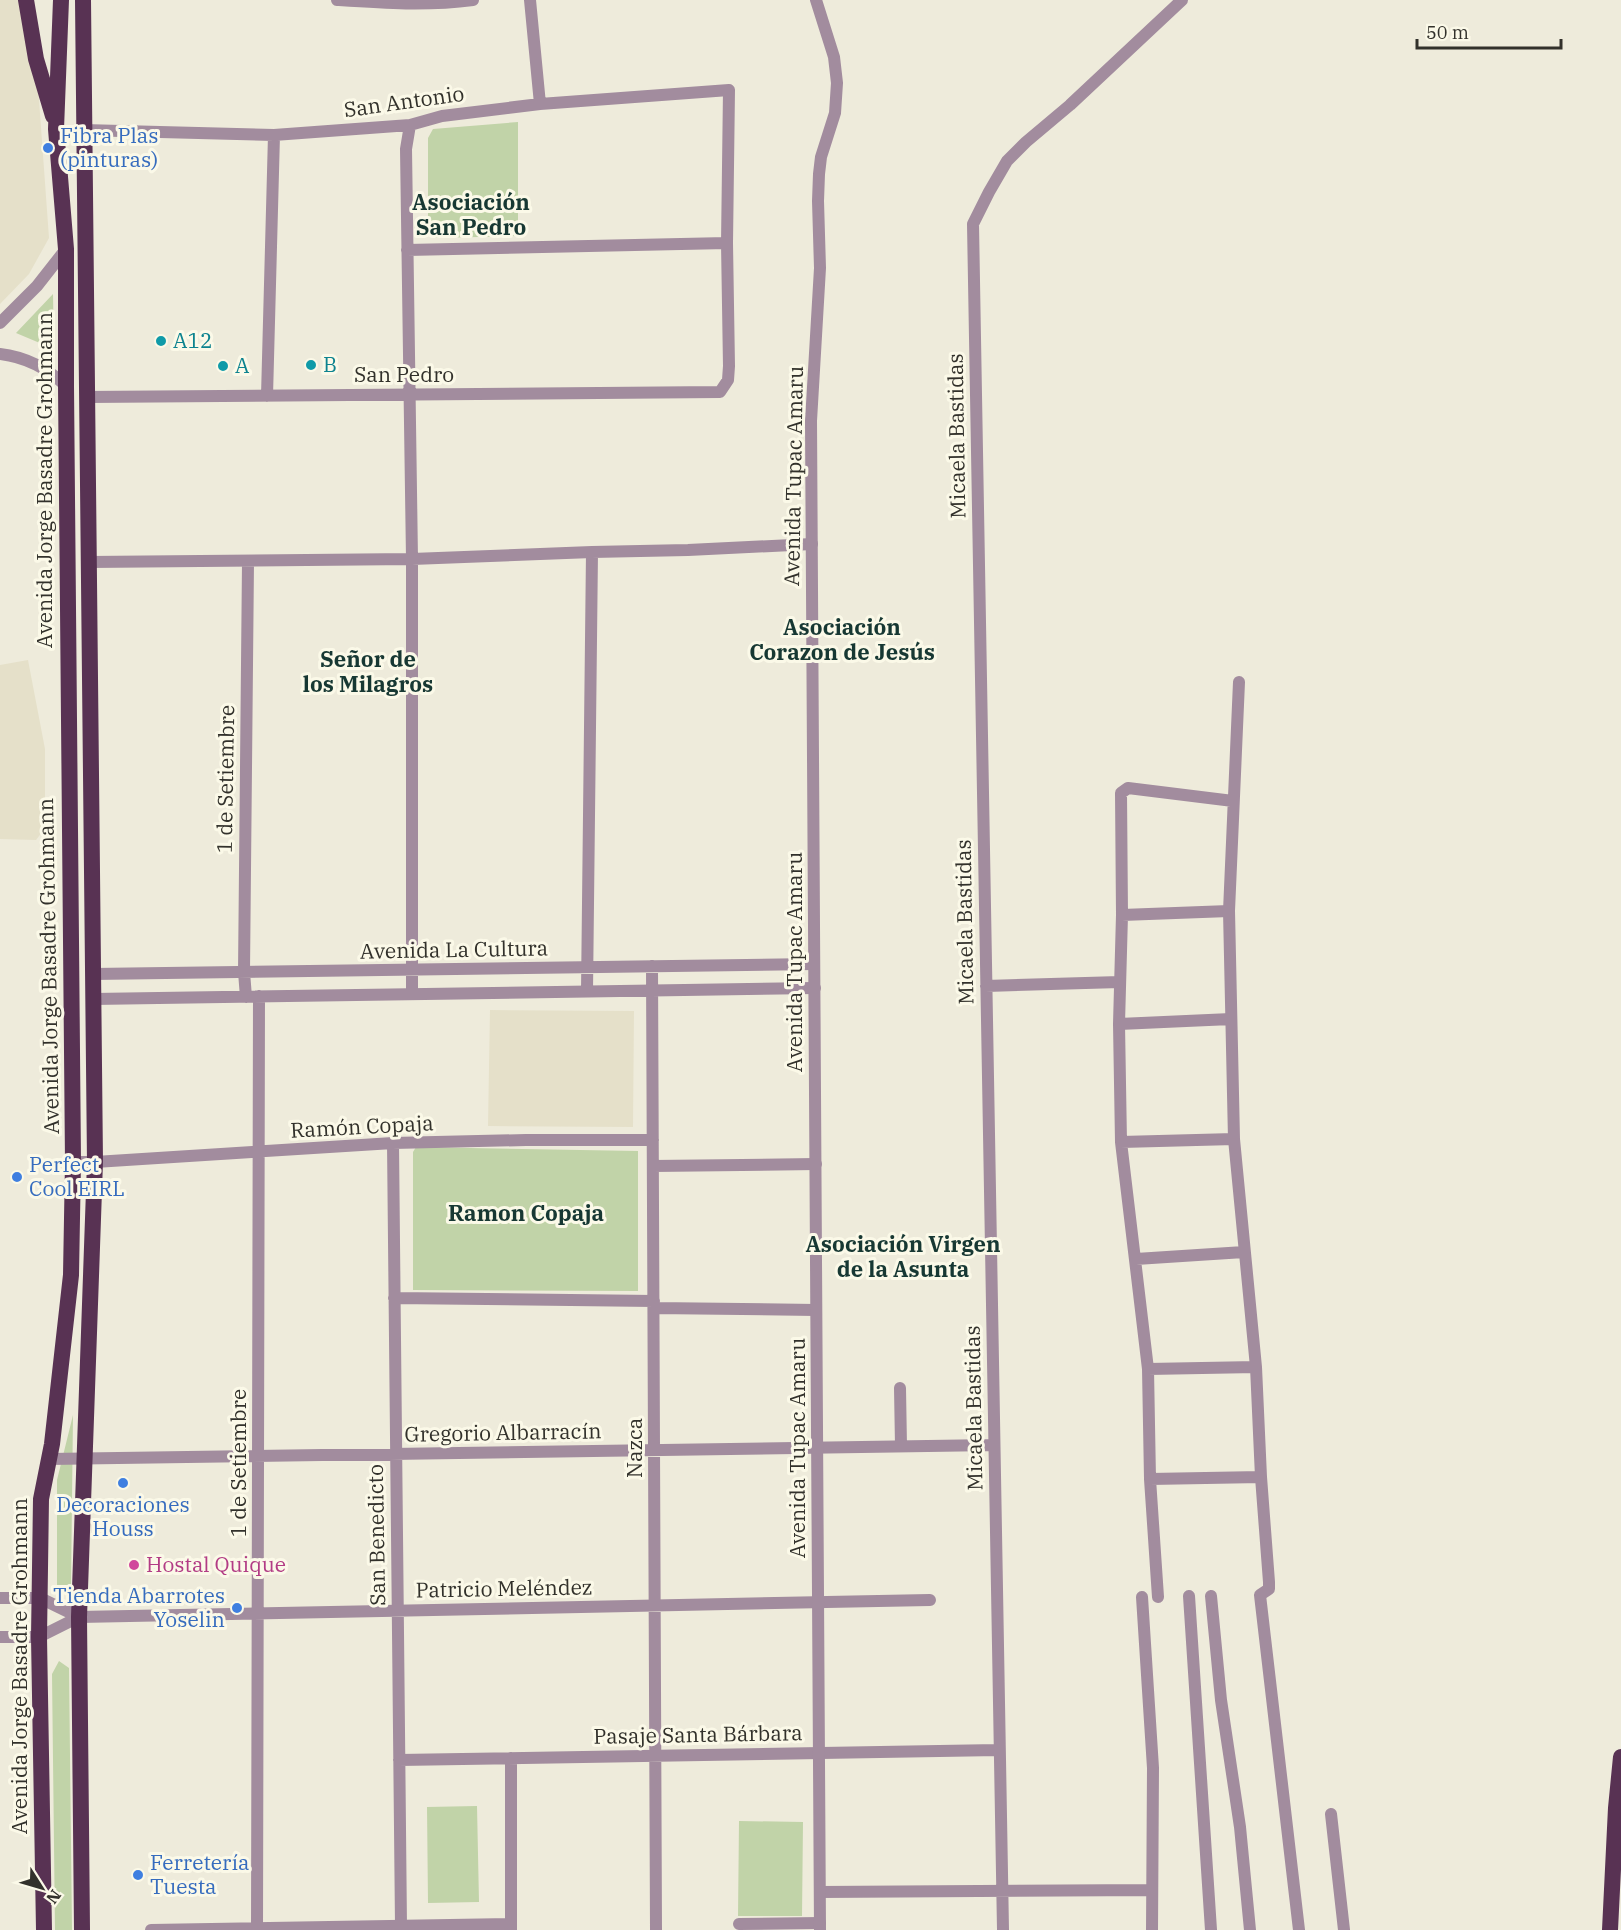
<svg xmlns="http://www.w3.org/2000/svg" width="1621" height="1930" viewBox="0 0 1621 1930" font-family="'IBM Plex Serif',serif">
	<rect width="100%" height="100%" fill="#eeebdb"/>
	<path fill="#e5e0c9" d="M 0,0 L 21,0 L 38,86 L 49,238 L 29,274 L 0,304 Z
		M 28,660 L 45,749 L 45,828 L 36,840 L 0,839 L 0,665 Z
		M 490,1010 L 634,1011 L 633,1127 L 488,1126 Z"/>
	<path fill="#c1d3a8" d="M 518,122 L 518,236 L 435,238 L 428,232 L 428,138 L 433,129 Z
		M 53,294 L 54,349 L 16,333 Z
		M 416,1147 L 638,1151 L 638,1291 L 413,1290 L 413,1152 Z
		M 73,1415 L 71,1586 L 65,1589 L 57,1587 L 57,1480 Z
		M 59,1661 L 69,1668 L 72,1930 L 55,1930 L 52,1674 Z
		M 477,1806 L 479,1902 L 428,1903 L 427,1807 Z
		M 739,1821 L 803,1822 L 802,1916 L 738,1916 Z"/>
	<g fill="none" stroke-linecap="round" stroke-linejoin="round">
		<path stroke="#a28c9e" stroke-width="12" d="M 337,0 C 383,3 427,6 473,0
			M 530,0 L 540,104
			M 410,125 L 406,149 L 412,559 L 412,994
			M 83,130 L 274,135 L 410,125 L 442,116 L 540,104 L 729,90 L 727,243 L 729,366 L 728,380 L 720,392 L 87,397
			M 407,250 L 727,243
			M 0,323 L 37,286 L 66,249
			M 0,354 C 26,357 47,368 66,386
			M 267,396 L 274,135
			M 89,562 L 412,559 L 592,552 L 688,550 L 812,544
			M 1239,682 L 1229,911 L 1234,1139 L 1256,1367 L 1261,1477 L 1269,1582 L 1269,1589 L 1260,1595 L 1299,1930
			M 1122,915 L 1229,911
			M 652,966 L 656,1930
			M 93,974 L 814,964
			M 986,986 L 1120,982
			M 587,991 L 592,552
			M 246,997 L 244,972 L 248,562
			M 93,999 L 815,988
			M 1119,1024 L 1231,1019
			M 1121,1142 L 1234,1139
			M 393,1143 L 401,1926
			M 73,1162 L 95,1162 L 393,1143 L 526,1140 L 653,1140
			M 653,1166 L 816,1164
			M 1136,1259 L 1244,1252
			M 394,1298 L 654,1301
			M 654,1308 L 816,1310
			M 1148,1369 L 1256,1367
			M 900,1388 L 901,1446
			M 49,1459 L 994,1445
			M 1150,1479 L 1261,1477
			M 1189,1596 L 1211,1930
			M 1211,1596 L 1221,1700 L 1240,1827 L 1250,1930
			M 1142,1597 L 1153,1768 L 1152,1930
			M 1158,1597 L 1150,1479 L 1148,1369 L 1121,1142 L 1119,1024 L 1122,915 L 1121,793 L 1128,788 L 1233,801
			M 79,1617 L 930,1600
			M 399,1760 L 998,1750
			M 1331,1814 L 1344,1930
			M 820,1892 L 1152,1890
			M 739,1924 L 820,1923
			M 151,1930 L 511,1924
			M 257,1930 L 259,996
			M 511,1930 L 511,1758
			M 1003,1930 L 973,224 L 989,192 L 1007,161 L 1026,142 L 1070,105 L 1182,0"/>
		<path stroke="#a28c9e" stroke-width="12" d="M 816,0 L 834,57 L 837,83 L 835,113 L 821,157 L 819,174 L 818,201 L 820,268 L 811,421 L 820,1930
			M 0,1598 L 40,1598 L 79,1617
			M 0,1637 L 39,1637 L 79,1617"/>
		<path stroke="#583253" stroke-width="16" d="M 26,0 L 36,59 L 53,116
			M 44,1930 L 39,1637 L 41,1499 L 52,1444 L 71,1275 L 73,1162 L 66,386 L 66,249 L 56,129 L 61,0
			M 82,1930 L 79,1617 L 95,1162 L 83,0
			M 1610,1930 L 1616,1808 L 1621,1757"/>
	</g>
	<g fill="#3f7fe0" stroke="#fbf9e8" stroke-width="2">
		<circle cx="48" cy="148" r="6"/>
		<circle cx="17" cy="1177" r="6"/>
		<circle cx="123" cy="1483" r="6"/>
		<circle cx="237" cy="1608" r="6"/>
		<circle cx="138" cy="1875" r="6"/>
	</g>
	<g fill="#0f9aa8" stroke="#fbf9e8" stroke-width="2">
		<circle cx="161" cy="341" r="6"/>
		<circle cx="311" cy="365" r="6"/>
		<circle cx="223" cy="366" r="6"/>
	</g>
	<circle fill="#d1479c" stroke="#fbf9e8" stroke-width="2" cx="134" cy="1565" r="6"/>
	<g text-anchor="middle" stroke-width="6" stroke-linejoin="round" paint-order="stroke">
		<g font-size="21" fill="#32312b" stroke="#fbf9e8">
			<text transform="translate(404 102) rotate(-8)" y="7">San Antonio</text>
			<text x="404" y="382">San Pedro</text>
			<text transform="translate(957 436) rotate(-91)" y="7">Micaela Bastidas</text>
			<text transform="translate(794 476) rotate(-89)" y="7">Avenida Tupac Amaru</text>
			<text transform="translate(45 480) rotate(-90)" y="7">Avenida Jorge Basadre Grohmann</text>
			<text transform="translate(226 779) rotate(-89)" y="7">1 de Setiembre</text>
			<text transform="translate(965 922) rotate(-91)" y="7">Micaela Bastidas</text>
			<text transform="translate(454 950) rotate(-1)" y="7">Avenida La Cultura</text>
			<text transform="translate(795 962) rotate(-90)" y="7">Avenida Tupac Amaru</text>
			<text transform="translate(49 966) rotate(-91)" y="7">Avenida Jorge Basadre Grohmann</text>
			<text transform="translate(362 1127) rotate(-3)" y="7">Ramón Copaja</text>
			<text transform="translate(974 1408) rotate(-91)" y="7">Micaela Bastidas</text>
			<text transform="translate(503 1433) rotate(-1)" y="7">Gregorio Albarracín</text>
			<text transform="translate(635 1448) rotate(-90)" y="7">Nazca</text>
			<text transform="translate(798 1448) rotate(-90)" y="7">Avenida Tupac Amaru</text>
			<text transform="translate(239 1463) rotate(-90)" y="7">1 de Setiembre</text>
			<text transform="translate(377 1535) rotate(-91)" y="7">San Benedicto</text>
			<text transform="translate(504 1589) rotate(-1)" y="7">Patricio Meléndez</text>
			<text transform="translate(20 1666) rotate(-90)" y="7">Avenida Jorge Basadre Grohmann</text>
			<text transform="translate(698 1735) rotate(-1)" y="7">Pasaje Santa Bárbara</text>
		</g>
		<g font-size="21" fill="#366cbe" stroke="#fbf9e8" text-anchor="start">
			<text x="60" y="143">Fibra Plas<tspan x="60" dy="24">(pinturas)</tspan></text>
			<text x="29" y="1172">Perfect<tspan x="29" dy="24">Cool EIRL</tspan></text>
			<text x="123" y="1512" text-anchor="middle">Decoraciones<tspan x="123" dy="24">Houss</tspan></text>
			<text x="225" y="1603" text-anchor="end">Tienda Abarrotes<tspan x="225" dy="24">Yoselin</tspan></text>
			<text x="150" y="1870">Ferretería<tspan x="150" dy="24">Tuesta</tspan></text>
		</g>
		<g font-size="21" fill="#0d838f" stroke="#fbf9e8" text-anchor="start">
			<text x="173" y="348">A12</text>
			<text x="323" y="372">B</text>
			<text x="235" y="373">A</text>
		</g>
		<g font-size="21" fill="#b23c85" stroke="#fbf9e8" text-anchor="start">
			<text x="146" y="1572">Hostal Quique</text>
		</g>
		<g font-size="22" font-weight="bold" fill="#173833" stroke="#fbf9e8">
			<text x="471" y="210">Asociación<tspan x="471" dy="25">San Pedro</tspan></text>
			<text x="842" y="635">Asociación<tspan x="842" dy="25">Corazon de Jesús</tspan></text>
			<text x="368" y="667">Señor de<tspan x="368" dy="25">los Milagros</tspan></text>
			<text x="526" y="1221">Ramon Copaja</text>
			<text x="903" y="1252">Asociación Virgen<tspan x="903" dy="25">de la Asunta</tspan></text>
		</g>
	</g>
	<g transform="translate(42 1888) rotate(127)" stroke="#fbf9e8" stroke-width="4.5" paint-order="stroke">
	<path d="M0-4.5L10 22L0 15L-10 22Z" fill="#32312b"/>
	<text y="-9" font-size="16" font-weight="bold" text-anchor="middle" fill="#32312b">N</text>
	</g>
	<path d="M1417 39v9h144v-9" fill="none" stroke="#32312b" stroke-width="3"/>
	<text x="1426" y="39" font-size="18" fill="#32312b" stroke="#fbf9e8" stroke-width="4.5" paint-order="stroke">50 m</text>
</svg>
